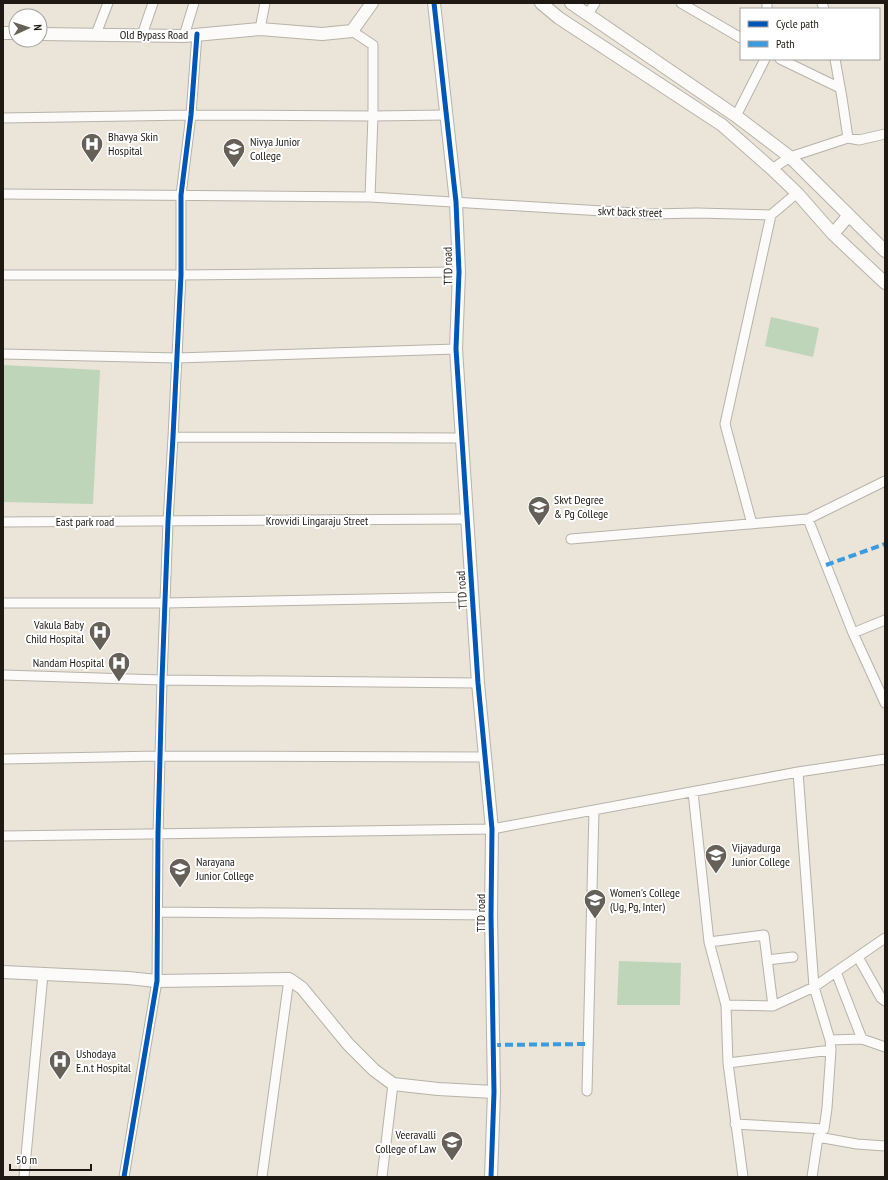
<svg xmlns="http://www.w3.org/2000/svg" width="888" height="1180" viewBox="0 0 888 1180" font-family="'PT Sans Narrow',sans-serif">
	<rect width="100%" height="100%" fill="#eae4d9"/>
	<path fill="#bfd5ba" d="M 771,317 L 819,328 L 813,357 L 765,346 Z
		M 3,365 L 100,370 L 93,504 L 3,502 Z
		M 619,961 L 681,963 L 680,1005 L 617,1005 Z"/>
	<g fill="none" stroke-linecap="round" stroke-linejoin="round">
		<g stroke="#b7b2aa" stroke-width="11">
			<path id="street" d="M 681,3 L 741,38
				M 822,3 L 824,9
				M 767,9 L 767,3
				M 588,14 L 595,3
				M 260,29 L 265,3
				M 352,31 L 373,45 L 373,116 L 370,197
				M 96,34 L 108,3
				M 142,35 L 153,3
				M 184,36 L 194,3
				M 780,59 L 840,88
				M 835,59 L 842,98 L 848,138
				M 736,116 L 765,59
				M 3,118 L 191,115 L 373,116 L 446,115
				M 772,169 L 790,157 L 848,138 L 859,140 L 885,134
				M 3,194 L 370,197 L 652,214 L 697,213 L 771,215 L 797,193
				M 3,275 L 181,275 L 459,272
				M 3,354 L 177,358 L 456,349
				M 173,437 L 462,438
				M 808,519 L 853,633 L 885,703
				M 3,522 L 466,519
				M 752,524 L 725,424 L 771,215
				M 571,539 L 808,519 L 885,481
				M 3,603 L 165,603 L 473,597
				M 853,633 L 885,620
				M 3,675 L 162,680 L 478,683
				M 3,759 L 159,756 L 485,757
				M 798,772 L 814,987 L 885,938
				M 693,792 L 709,942 L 726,1005 L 728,1063 L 743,1177
				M 3,836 L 492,829 L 798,772 L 885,759
				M 158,912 L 491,915
				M 709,942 L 764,935 L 773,1006
				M 858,957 L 881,998 L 885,1001
				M 767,960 L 793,957
				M 836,972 L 862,1039
				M 726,1005 L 773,1006 L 814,987 L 830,1040 L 831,1050 L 827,1108 L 824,1129 L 735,1124
				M 830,1040 L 862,1039 L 885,1047
				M 728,1063 L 831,1050
				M 587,1091 L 594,810
				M 818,1137 L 857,1144 L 885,1146
				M 24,1177 L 43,974
				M 124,1177 L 157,981 L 158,834 L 162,680 L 168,522 L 173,437 L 181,275 L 181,195 L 191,115 L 197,34
				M 262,1177 L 289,979
				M 382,1177 L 393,1084
				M 812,1177 L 818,1137 L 821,1133"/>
		</g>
		<g stroke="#b7b2aa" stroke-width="14">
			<path id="secondary" d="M 434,3 L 456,202 L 459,272 L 456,349 L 478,683 L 492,829 L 491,915 L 494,1092 L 491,1177
				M 541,3 L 559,18 L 722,125 L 772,169 L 797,193 L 833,234 L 885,283
				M 571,3 L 736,116 L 790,157 L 885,251
				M 3,33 L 16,33
				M 40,34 L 184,36 L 260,29 L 322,34 L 352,31 L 372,3
				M 833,234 L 849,215
				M 3,972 L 128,978 L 157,981 L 289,979 L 302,988 L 348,1044 L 374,1070 L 393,1084 L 438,1089 L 494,1092"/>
		</g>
		<use href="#street" stroke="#fcfbf9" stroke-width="9"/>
		<use href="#secondary" stroke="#fcfbf9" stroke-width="12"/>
		<path stroke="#3c9bde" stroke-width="4" stroke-dasharray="8 4" stroke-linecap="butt" d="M 826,565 L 885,544
			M 493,1045 L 588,1044"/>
		<g stroke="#fff" stroke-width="8">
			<path id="cycleway" d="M 434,3 L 456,202 L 459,272 L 456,349 L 478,683 L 492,829 L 491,915 L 494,1092 L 491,1177
				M 124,1177 L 157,981 L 158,834 L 162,680 L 168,522 L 173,437 L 181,275 L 181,195 L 191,115 L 197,34"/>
		</g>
		<use href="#cycleway" stroke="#0057b8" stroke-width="5"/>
	</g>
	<defs>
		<g id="hospital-pin" transform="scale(1.15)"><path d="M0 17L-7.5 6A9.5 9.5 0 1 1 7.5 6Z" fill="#656058" stroke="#fff"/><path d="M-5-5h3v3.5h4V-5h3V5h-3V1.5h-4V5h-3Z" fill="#fff"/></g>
		<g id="university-pin" transform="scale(1.15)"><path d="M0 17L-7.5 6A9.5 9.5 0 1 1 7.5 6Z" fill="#656058" stroke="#fff"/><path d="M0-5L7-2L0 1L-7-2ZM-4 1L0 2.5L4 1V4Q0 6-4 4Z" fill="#fff"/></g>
	</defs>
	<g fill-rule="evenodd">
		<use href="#hospital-pin" x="92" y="144"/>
		<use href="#university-pin" x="234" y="149"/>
		<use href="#university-pin" x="539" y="507"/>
		<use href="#hospital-pin" x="100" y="632"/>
		<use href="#hospital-pin" x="119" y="663"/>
		<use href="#university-pin" x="716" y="855"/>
		<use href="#university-pin" x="180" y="869"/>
		<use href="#university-pin" x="595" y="900"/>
		<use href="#hospital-pin" x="60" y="1061"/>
		<use href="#university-pin" x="452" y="1142"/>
	</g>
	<g text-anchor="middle" stroke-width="4" stroke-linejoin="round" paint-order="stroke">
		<g font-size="12" fill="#1e1913" stroke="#fff">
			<text x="154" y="39">Old Bypass Road</text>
			<text transform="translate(630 212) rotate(2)" y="4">skvt back street</text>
			<text transform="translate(448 266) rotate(-91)" y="4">TTD road</text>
			<text x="317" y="525">Krovvidi Lingaraju Street</text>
			<text x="85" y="526">East park road</text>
			<text transform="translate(462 590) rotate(-94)" y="4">TTD road</text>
			<text transform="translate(481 913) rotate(-90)" y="4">TTD road</text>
		</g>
		<g font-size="12" fill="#1e1913" stroke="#fff" text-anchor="start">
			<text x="108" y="141">Bhavya Skin<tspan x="108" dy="14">Hospital</tspan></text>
			<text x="250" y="146">Nivya Junior<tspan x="250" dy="14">College</tspan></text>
			<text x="554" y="504">Skvt Degree<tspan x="554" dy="14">&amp; Pg College</tspan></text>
			<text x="84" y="629" text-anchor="end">Vakula Baby<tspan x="84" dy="14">Child Hospital</tspan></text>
			<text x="104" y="667" text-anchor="end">Nandam Hospital</text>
			<text x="732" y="852">Vijayadurga<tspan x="732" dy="14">Junior College</tspan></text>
			<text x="196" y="866">Narayana<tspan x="196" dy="14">Junior College</tspan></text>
			<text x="610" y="897">Women's College<tspan x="610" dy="14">(Ug, Pg, Inter)</tspan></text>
			<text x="76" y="1058">Ushodaya<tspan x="76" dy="14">E.n.t Hospital</tspan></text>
			<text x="436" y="1139" text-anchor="end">Veeravalli<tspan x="436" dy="14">College of Law</tspan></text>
		</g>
	</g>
	<rect width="888" height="1180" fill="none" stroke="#1e1913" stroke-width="8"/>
	<rect x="740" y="8" width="140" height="52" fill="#ffffff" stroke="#a5a3a1"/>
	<rect x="748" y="21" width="20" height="6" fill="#0057b8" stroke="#a5a3a1"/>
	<text x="776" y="28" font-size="12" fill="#1e1913">Cycle path</text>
	<rect x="748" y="41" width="20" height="6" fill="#3c9bde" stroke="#a5a3a1"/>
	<text x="776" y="48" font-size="12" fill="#1e1913">Path</text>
	<g transform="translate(28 28) rotate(87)"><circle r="19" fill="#ffffff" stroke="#a5a3a1"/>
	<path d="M0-3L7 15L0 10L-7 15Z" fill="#656058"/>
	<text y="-6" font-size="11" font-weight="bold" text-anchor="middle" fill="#1e1913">N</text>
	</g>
	<path d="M10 1164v6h81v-6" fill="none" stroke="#1e1913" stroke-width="2"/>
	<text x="16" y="1164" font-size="12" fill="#1e1913" stroke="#ffffff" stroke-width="3" paint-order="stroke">50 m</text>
</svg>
